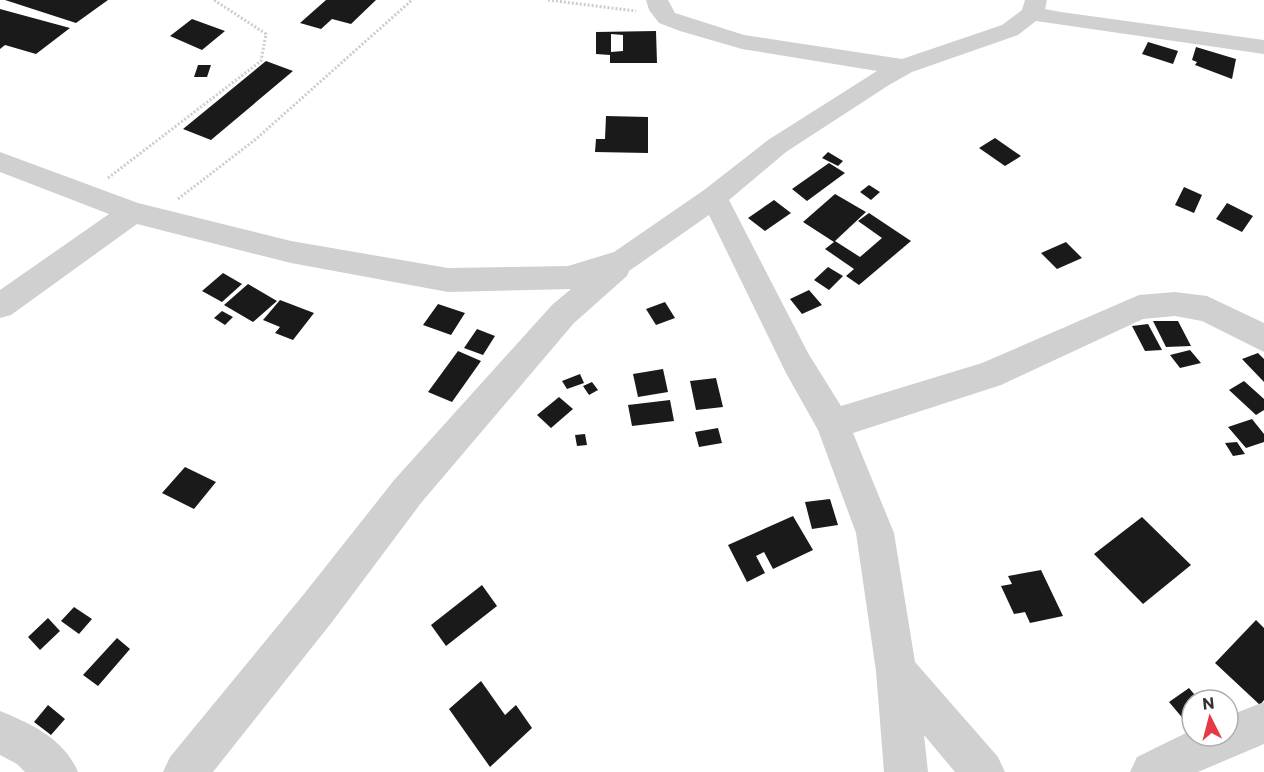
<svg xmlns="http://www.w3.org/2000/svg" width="1264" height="772" viewBox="0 0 1264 772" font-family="Commissioner,sans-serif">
	<rect width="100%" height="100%" fill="#fff"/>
	<path fill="#1a1a1a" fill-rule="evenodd" d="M 5,0 L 108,0 L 76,23 Z
		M 326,0 L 376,0 L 351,24 L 332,19 L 321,29 L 300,23 Z
		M 0,9 L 70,28 L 36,54 L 5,45 L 0,49 Z
		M 192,19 L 225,31 L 202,50 L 170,36 Z
		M 656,31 L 657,63 L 610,63 L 610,55 L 596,54 L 596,32 ZM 611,34 L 623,35 L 623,51 L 611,52 Z
		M 1148,42 L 1178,51 L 1173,64 L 1142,54 Z
		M 1196,47 L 1236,59 L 1232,79 L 1195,65 L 1197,62 L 1192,60 Z
		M 266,61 L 293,71 L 211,140 L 183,129 Z
		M 198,65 L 211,65 L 207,77 L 194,77 Z
		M 606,116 L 648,117 L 648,153 L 595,152 L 596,139 L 605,139 Z
		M 995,138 L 1021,156 L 1005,166 L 979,148 Z
		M 828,152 L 843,161 L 838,166 L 822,158 Z
		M 829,163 L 845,173 L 807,201 L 792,189 Z
		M 869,185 L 880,192 L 871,200 L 860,192 Z
		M 1184,187 L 1202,195 L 1194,213 L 1175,205 Z
		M 835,194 L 866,212 L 835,241 L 860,257 L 882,238 L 858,221 L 869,213 L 911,241 L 859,285 L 846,276 L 854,269 L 825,249 L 834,242 L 803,222 Z
		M 774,200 L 791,213 L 765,231 L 748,218 Z
		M 1227,203 L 1253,216 L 1242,232 L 1216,219 Z
		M 1066,242 L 1082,258 L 1057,269 L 1041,253 Z
		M 828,267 L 843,276 L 829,290 L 814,280 Z
		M 223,273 L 242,284 L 222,302 L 202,291 Z
		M 248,284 L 277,301 L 253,322 L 224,305 Z
		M 809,290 L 822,305 L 802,314 L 790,299 Z
		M 280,300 L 314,313 L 293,340 L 275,333 L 280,327 L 263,320 Z
		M 665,302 L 675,318 L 656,325 L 646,309 Z
		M 438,304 L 465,313 L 451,335 L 423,325 Z
		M 222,311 L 233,317 L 225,325 L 214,318 Z
		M 1153,321 L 1178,321 L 1191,346 L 1166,347 Z
		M 1148,324 L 1162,350 L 1145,351 L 1132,326 Z
		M 477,329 L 495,336 L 483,355 L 464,348 Z
		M 1190,350 L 1201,363 L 1180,368 L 1170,355 Z
		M 458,351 L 481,361 L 452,402 L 428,392 Z
		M 1258,353 L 1264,359 L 1264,382 L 1242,359 Z
		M 663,369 L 668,392 L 638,397 L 633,374 Z
		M 580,374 L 584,383 L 567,389 L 562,381 Z
		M 716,378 L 723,407 L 696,410 L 690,381 Z
		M 1244,381 L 1264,399 L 1264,410 L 1256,415 L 1229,390 Z
		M 592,382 L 598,390 L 589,395 L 583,386 Z
		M 559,397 L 573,409 L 551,428 L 537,415 Z
		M 670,400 L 674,421 L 632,426 L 628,405 Z
		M 1252,419 L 1264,434 L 1264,442 L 1246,448 L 1228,427 Z
		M 718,428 L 722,443 L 699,447 L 695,432 Z
		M 585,434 L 587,445 L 577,446 L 575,435 Z
		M 1237,442 L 1245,454 L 1233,456 L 1225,443 Z
		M 185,467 L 216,482 L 194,509 L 162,493 Z
		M 830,499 L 838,525 L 812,529 L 805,502 Z
		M 793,516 L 813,550 L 773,569 L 764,552 L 756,556 L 765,573 L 747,582 L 728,545 Z
		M 1142,517 L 1191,565 L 1143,604 L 1094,554 Z
		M 1041,570 L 1063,616 L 1030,623 L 1025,612 L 1014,614 L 1001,586 L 1012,584 L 1008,576 Z
		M 482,585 L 497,606 L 446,646 L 431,625 Z
		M 74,607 L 92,619 L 79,634 L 61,621 Z
		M 48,618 L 60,631 L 40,650 L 28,637 Z
		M 1256,620 L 1264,628 L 1264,700 L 1260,705 L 1215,663 Z
		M 117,638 L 130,649 L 98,686 L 83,675 Z
		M 481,681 L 505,715 L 516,705 L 532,728 L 490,767 L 449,709 Z
		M 1189,688 L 1199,700 L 1192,700 L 1191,728 L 1169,702 Z
		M 48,705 L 65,719 L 51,735 L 34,722 Z"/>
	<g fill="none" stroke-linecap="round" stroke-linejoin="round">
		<path stroke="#cdcdcd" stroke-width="3" stroke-dasharray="2 2" stroke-linecap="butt" d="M 548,0 L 636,11
			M 108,178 L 261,61 L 266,34 L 214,0
			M 178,199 L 256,139 L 412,0"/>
		<path fill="#d0d0d0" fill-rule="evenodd" d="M 646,0 L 668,0 L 675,13 L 744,35 L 902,59 L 1002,25 L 1022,10 L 1025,0 L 1047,0 L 1045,9 L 1061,12 L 1264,40 L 1264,54 L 1036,21 L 1018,35 L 912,72 L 889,85 L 786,152 L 729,200 L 808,353 L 841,406 L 982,363 L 1139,295 L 1175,292 L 1207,296 L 1264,323 L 1264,352 L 1202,321 L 1175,316 L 1143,319 L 1001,385 L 853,433 L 894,533 L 915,662 L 998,757 L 1005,772 L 955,772 L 924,735 L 928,772 L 884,772 L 876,671 L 856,533 L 818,430 L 786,373 L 709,215 L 629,271 L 627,276 L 574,323 L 421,503 L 332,622 L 213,772 L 163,772 L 170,757 L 304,594 L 395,479 L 552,305 L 571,289 L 448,292 L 291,263 L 137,224 L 11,315 L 0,318 L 0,290 L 109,214 L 0,172 L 0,152 L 138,203 L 291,241 L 448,268 L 568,266 L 614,252 L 704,190 L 768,140 L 877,71 L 742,49 L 680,31 L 659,23 L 649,10 Z
			M 1264,702 L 1264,744 L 1198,772 L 1130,772 L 1137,757 L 1192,730 L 1192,736 L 1228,736 L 1228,716 Z
			M 0,711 C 32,724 64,739 78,772 L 25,772 L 17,764 L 0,755 Z"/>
	</g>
	<g transform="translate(1210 718) rotate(354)"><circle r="28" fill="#ffffff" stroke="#adadad" stroke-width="1.5"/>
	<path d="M0-4.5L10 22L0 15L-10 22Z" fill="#e63946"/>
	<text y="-9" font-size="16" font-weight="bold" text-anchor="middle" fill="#333333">N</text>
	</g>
</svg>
